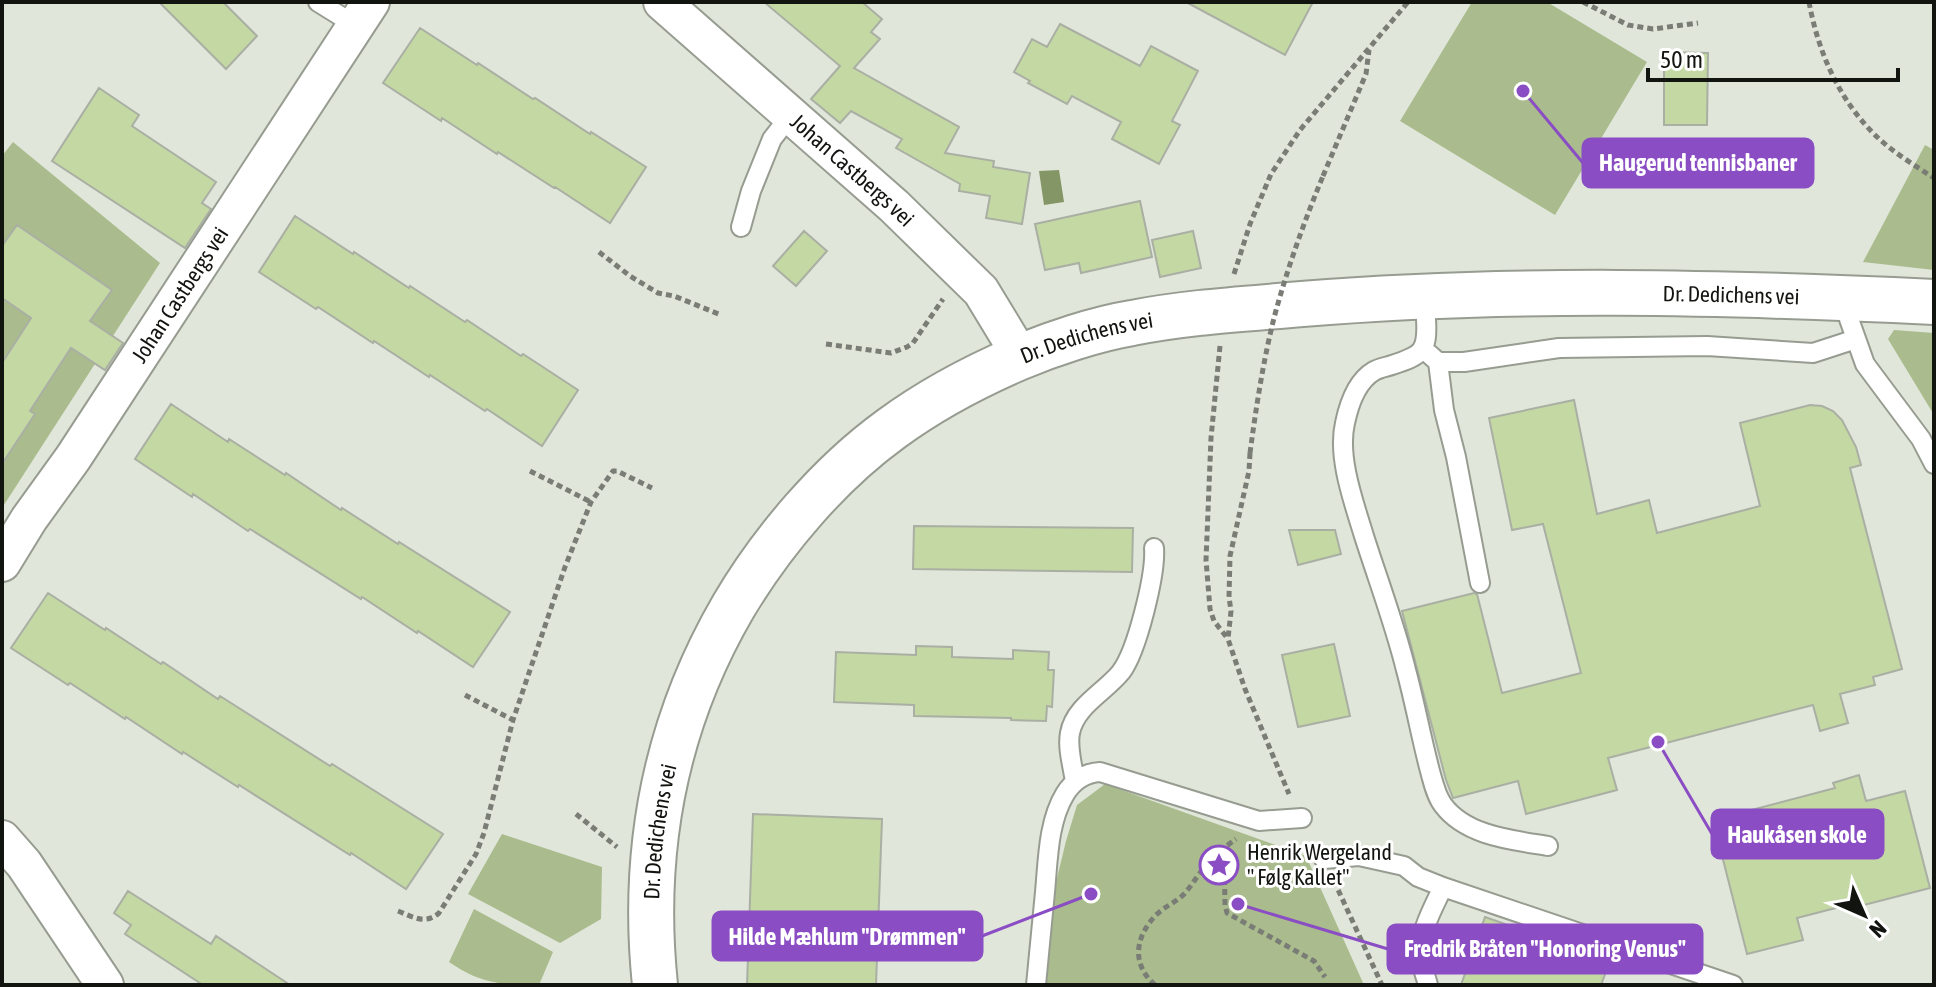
<svg xmlns="http://www.w3.org/2000/svg" width="1936" height="987" viewBox="0 0 1936 987" font-family="'Asap Condensed',sans-serif">
	<rect width="100%" height="100%" fill="#e1e6da"/>
	<path fill="#aabc8d" d="M 1472,2 L 1547,2 L 1647,62 L 1555,215 L 1400,121 Z
		M 13,142 L 160,263 L 2,508 L 2,156 Z
		M 1925,145 L 1934,150 L 1934,270 L 1863,262 Z
		M 1894,330 L 1934,333 L 1934,415 L 1888,339 Z
		M 1105,784 L 1306,856 L 1364,985 L 1031,985 L 1066,841 L 1077,805 Z
		M 502,834 L 602,867 L 601,919 L 560,943 L 468,894 Z
		M 474,909 L 553,952 L 539,985 C 502,985 481,984 449,962 Z"/>
	<path fill="#849666" d="M 1059,170 L 1064,202 L 1044,205 L 1039,171 Z"/>
	<path fill="#c4d8a4" stroke="#aaafa3" stroke-width="2" d="M 159,2 L 223,2 L 257,36 L 226,69 Z
		M 764,2 L 862,2 L 882,19 L 871,32 L 880,39 L 854,68 L 959,127 L 945,153 L 994,161 L 993,167 L 1030,173 L 1022,224 L 986,218 L 990,196 L 959,191 L 960,184 L 896,148 L 902,139 L 851,111 L 840,123 L 811,99 L 840,66 Z
		M 1186,2 L 1313,2 L 1285,55 Z
		M 1060,24 L 1140,66 L 1151,46 L 1198,71 L 1172,121 L 1180,125 L 1159,164 L 1112,139 L 1121,122 L 1072,96 L 1067,104 L 1028,83 L 1030,81 L 1014,72 L 1032,39 L 1047,47 Z
		M 420,28 L 477,65 L 478,63 L 533,99 L 535,98 L 590,134 L 591,132 L 646,167 L 610,223 L 555,187 L 554,188 L 498,152 L 497,154 L 442,118 L 441,121 L 383,83 Z
		M 1664,52 L 1708,53 L 1707,125 L 1664,125 Z
		M 99,88 L 139,115 L 132,126 L 216,182 L 202,203 L 211,209 L 185,248 L 52,161 Z
		M 1140,201 L 1152,257 L 1081,273 L 1079,263 L 1045,270 L 1035,224 Z
		M 295,216 L 353,254 L 354,252 L 409,288 L 410,286 L 465,322 L 467,320 L 521,356 L 523,354 L 578,390 L 542,446 L 487,409 L 485,411 L 430,375 L 429,377 L 374,341 L 373,343 L 318,307 L 316,309 L 259,272 Z
		M 17,225 L 112,290 L 90,321 L 123,343 L 105,370 L 71,348 L 30,411 L 35,414 L 2,464 L 2,363 L 31,318 L 2,298 L 2,246 Z
		M 804,231 L 827,251 L 796,286 L 773,266 Z
		M 1193,231 L 1201,268 L 1160,277 L 1152,240 Z
		M 1574,400 L 1597,514 L 1649,500 L 1657,533 L 1760,506 L 1740,423 L 1810,405 L 1822,406 L 1833,411 L 1842,420 L 1856,447 L 1861,465 L 1850,468 L 1902,669 L 1873,677 L 1875,685 L 1840,694 L 1848,723 L 1820,731 L 1813,705 L 1608,758 L 1617,790 L 1526,814 L 1518,781 L 1453,798 L 1446,780 L 1402,611 L 1474,593 L 1477,594 L 1502,693 L 1581,673 L 1543,524 L 1512,530 L 1489,418 Z
		M 171,404 L 228,442 L 229,439 L 285,475 L 286,473 L 341,510 L 342,508 L 398,544 L 399,542 L 510,612 L 473,667 L 418,631 L 417,633 L 362,597 L 361,599 L 250,529 L 248,531 L 193,494 L 192,497 L 135,459 Z
		M 914,526 L 1133,528 L 1132,572 L 913,569 Z
		M 1289,530 L 1335,530 L 1341,554 L 1298,565 Z
		M 48,593 L 105,630 L 106,628 L 161,664 L 163,662 L 218,699 L 220,696 L 330,766 L 332,764 L 443,834 L 406,889 L 351,853 L 350,855 L 239,785 L 238,787 L 183,752 L 182,754 L 126,717 L 125,719 L 70,683 L 68,685 L 11,648 Z
		M 1334,644 L 1350,716 L 1298,727 L 1282,655 Z
		M 916,646 L 952,647 L 952,657 L 1013,659 L 1013,650 L 1049,652 L 1048,670 L 1054,670 L 1052,707 L 1047,706 L 1046,721 L 1011,720 L 1011,718 L 914,716 L 914,705 L 834,702 L 836,652 L 916,655 Z
		M 1859,775 L 1866,801 L 1905,791 L 1930,888 L 1860,906 L 1859,902 L 1797,918 L 1803,940 L 1747,954 L 1713,820 L 1835,788 L 1833,783 Z
		M 753,814 L 882,819 L 876,985 L 747,985 Z
		M 128,891 L 211,944 L 216,936 L 290,985 L 203,985 L 125,934 L 131,925 L 114,913 Z
		M 1485,917 L 1610,961 L 1601,985 L 1461,985 Z"/>
	<g fill="none" stroke-linecap="round" stroke-linejoin="round">
		<g stroke="#979c91" stroke-width="22">
			<path id="service" d="M 318,2 L 355,25
				M 741,227 L 751,191 L 772,139 L 790,116
				M 1847,298 L 1849,319 L 1865,364 L 1921,439 L 1934,464
				M 1426,319 C 1428,352 1422,355 1392,365 C 1386,367 1379,368 1374,371 C 1357,381 1349,404 1345,423 C 1337,457 1354,503 1364,536 C 1378,580 1395,625 1406,670 C 1415,703 1421,737 1430,771 C 1433,782 1436,796 1443,805 C 1466,836 1512,840 1548,846
				M 1429,354 L 1438,362 L 1444,410 L 1456,457 L 1480,583
				M 1438,362 L 1464,362 L 1559,348 L 1707,346 L 1813,353 L 1856,339
				M 1075,782 C 1073,767 1067,748 1070,733 C 1075,706 1105,692 1121,672 C 1137,651 1156,574 1154,548
				M 1324,859 L 1359,856 L 1404,866 L 1418,877 L 1443,887 L 1733,985
				M 1036,985 C 1039,954 1042,923 1045,892 C 1048,860 1048,822 1065,794 C 1073,781 1084,773 1100,772 L 1259,821 L 1302,818
				M 1428,985 C 1426,977 1422,968 1421,960 C 1418,934 1432,910 1443,887"/>
		</g>
		<g stroke="#979c91" stroke-width="40">
			<g id="minor">
				<path id="s1" d="M 662,2 L 894,206 L 981,291 L 1021,357"/>
				<path id="s2" d="M 2,563 L 29,519 L 73,458 L 371,2"/>
				<path d="M 2,839 L 24,864 L 105,985"/>
			</g>
		</g>
		<g stroke="#979c91" stroke-width="48">
			<g id="tertiary">
				<path id="s3" d="M 655,985 C 641,851 665,724 733,607 C 772,541 829,474 891,429 C 929,401 974,377 1018,358 C 1051,344 1096,329 1132,323 C 1188,312 1245,309 1302,304 C 1512,287 1723,292 1934,302"/>
			</g>
		</g>
		<path stroke="#797d75" stroke-width="5" stroke-dasharray="6 4" stroke-linecap="butt" d="M 1583,2 L 1628,25 L 1653,29 L 1698,23
			M 1809,2 C 1818,51 1838,98 1874,134 C 1891,151 1914,165 1934,178
			M 1323,176 L 1366,74 L 1369,50
			M 599,252 L 630,276 L 658,293 L 674,296 L 721,315
			M 1234,274 L 1250,224 L 1271,174 L 1300,130 L 1408,2
			M 826,344 L 891,353 L 907,347 L 913,343 L 943,299
			M 1220,346 L 1211,438 L 1206,560 L 1210,609 L 1214,621 L 1228,639
			M 1250,453 L 1249,471 L 1230,556 L 1229,597 L 1231,611 L 1228,639 L 1245,689 L 1289,794
			M 530,471 L 591,502
			M 465,695 L 513,720
			M 576,814 L 617,847
			M 1224,849 L 1225,905 L 1227,913 L 1314,961 L 1325,977
			M 1334,881 L 1382,985
			M 398,911 C 413,917 425,925 439,913 L 476,854 L 484,833 L 513,720 L 565,567 L 591,502 L 613,471 L 617,471 L 652,488
			M 1155,985 C 1131,964 1135,937 1156,915 C 1165,906 1177,902 1185,893 C 1192,885 1197,876 1204,868 C 1213,857 1225,847 1236,839"/>
		<use href="#service" stroke="#fff" stroke-width="18"/>
		<use href="#minor" stroke="#fff" stroke-width="36"/>
		<use href="#tertiary" stroke="#fff" stroke-width="44"/>
		<path stroke="#797d75" stroke-width="5" stroke-dasharray="6 4" stroke-linecap="butt" d="M 1250,453 C 1256,408 1263,362 1274,318 C 1287,269 1304,222 1323,176"/>
	</g>
	<defs>
		<g id="sight-ring" transform="scale(2)"><circle r="9.5" fill="#fff" stroke="#8a4dc3" stroke-width="1.5"/><path d="M0-6L1.8-2.2L6-1.7L2.9 1.2L3.7 5.4L0 3.3L-3.7 5.4L-2.9 1.2L-6-1.7L-1.8-2.2Z" fill="#8a4dc3"/></g>
	</defs>
	<g fill-rule="evenodd">
		<use href="#sight-ring" x="1219" y="865"/>
	</g>
	<g text-anchor="middle" stroke-width="6" stroke-linejoin="round" paint-order="stroke">
		<g font-size="22" fill="#121410" stroke="#fff">
			<text dy="8" stroke="none"><textPath href="#s1" startOffset="254">Johan Castbergs vei</textPath></text>
			<text dy="8" stroke="none"><textPath href="#s2" startOffset="322">Johan Castbergs vei</textPath></text>
			<text dy="8" stroke="none"><textPath href="#s3" startOffset="1498">Dr. Dedichens vei</textPath></text>
			<text dy="8" stroke="none"><textPath href="#s3" startOffset="850">Dr. Dedichens vei</textPath></text>
			<text dy="8" stroke="none"><textPath href="#s3" startOffset="154">Dr. Dedichens vei</textPath></text>
		</g>
		<g font-size="22" fill="#121410" stroke="#fff" text-anchor="start">
			<text x="1247" y="860">Henrik Wergeland<tspan x="1247" dy="25">" Følg Kallet"</tspan></text>
		</g>
	</g>
	<path fill="none" stroke="#8a4dc3" stroke-width="3" d="M1523 91L1583 163M1658 742L1712 834M1091 894L982 936M1238 904L1388 949"/>
	<g fill="#8a4dc3" stroke="#fff" stroke-width="3">
		<circle cx="1523" cy="91" r="8"/>
		<circle cx="1658" cy="742" r="8"/>
		<circle cx="1091" cy="894" r="8"/>
		<circle cx="1238" cy="904" r="8"/>
	</g>
	<g fill="#8a4dc3" stroke="#8a4dc3" stroke-width="3">
		<rect x="1583" y="139" width="230" height="48" rx="8"/>
		<rect x="1712" y="810" width="171" height="48" rx="8"/>
		<rect x="713" y="912" width="269" height="48" rx="8"/>
		<rect x="1388" y="925" width="314" height="48" rx="8"/>
	</g>
	<g font-size="24" text-anchor="middle" font-weight="bold" fill="#fff">
		<text x="1698" y="171">Haugerud tennisbaner</text>
		<text x="1797" y="843">Haukåsen skole</text>
		<text x="847" y="945">Hilde Mæhlum "Drømmen"</text>
		<text x="1545" y="957">Fredrik Bråten "Honoring Venus"</text>
	</g>
	<rect width="1936" height="987" fill="none" stroke="#121410" stroke-width="8"/>
	<g transform="translate(1864 915) rotate(135)" stroke="#ffffff" stroke-width="6" paint-order="stroke">
	<path d="M0-6L14 30L0 20L-14 30Z" fill="#121410"/>
	<text y="-12" font-size="22" font-weight="bold" text-anchor="middle" fill="#121410">N</text>
	</g>
	<path d="M1648 68v12h250v-12" fill="none" stroke="#121410" stroke-width="4"/>
	<text x="1660" y="68" font-size="24" fill="#121410" stroke="#ffffff" stroke-width="6" paint-order="stroke">50 m</text>
</svg>
